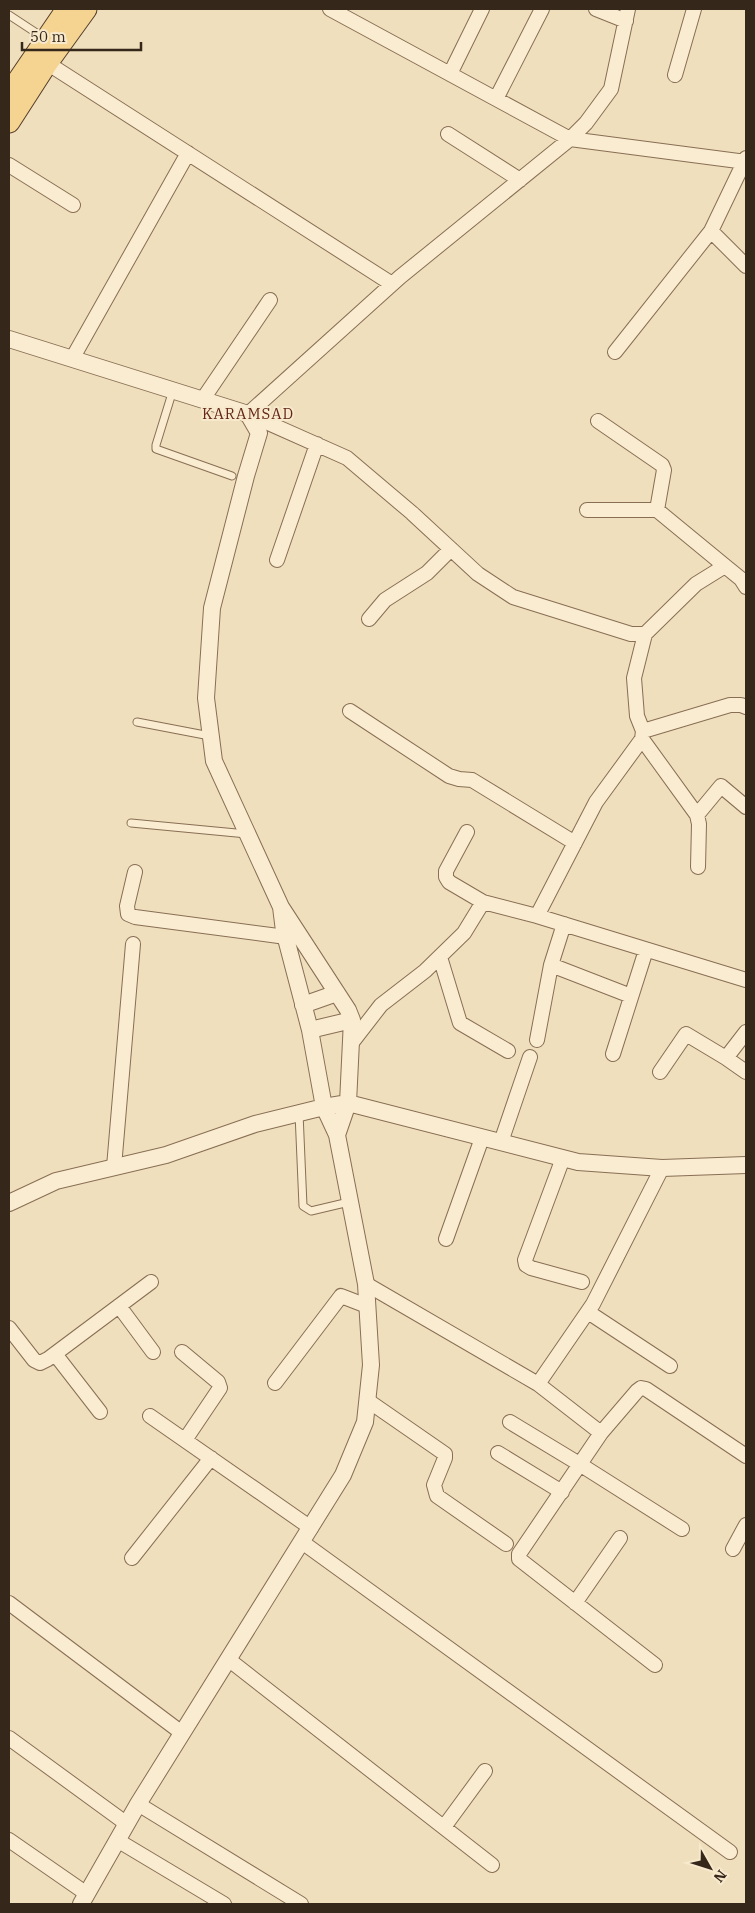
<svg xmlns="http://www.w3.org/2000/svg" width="755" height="1913" viewBox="0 0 755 1913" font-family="'IBM Plex Serif',serif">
	<rect width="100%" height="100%" fill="#efdfbc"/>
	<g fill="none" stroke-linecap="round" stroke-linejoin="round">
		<g stroke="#886e55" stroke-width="9">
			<path id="service" d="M 9,15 L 44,38
				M 173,390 L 156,445 L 156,449 L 232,476
				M 137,722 L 210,736
				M 131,823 L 247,834
				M 299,1113 L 303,1206 L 311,1211 L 349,1202"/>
		</g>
		<g stroke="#886e55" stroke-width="16">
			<path id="minor" d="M 330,9 L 570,139 L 746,162
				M 596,9 L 626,21
				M 628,9 L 611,89 L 586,123 L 570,139 L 400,277 L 248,414 L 347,458 L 412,513 L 478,574 L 513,597 L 631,634 L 645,634 L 696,584 L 725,566 L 741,579 L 746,587
				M 47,63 L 392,284
				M 450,74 L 482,9
				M 675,75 L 694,9
				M 496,99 L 542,9
				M 448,134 L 520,180
				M 9,165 L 73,205
				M 711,231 L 746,266
				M 615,352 L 711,231 L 746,158
				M 72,359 L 188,153
				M 203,399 L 270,300
				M 598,421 L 662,465 L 664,470 L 657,510
				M 587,510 L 657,510 L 725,566
				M 277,560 L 317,444
				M 369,619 L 385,600 L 427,573 L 451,549
				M 350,711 L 449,776 L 459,779 L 472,780 L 575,843
				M 643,731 L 730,705 L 741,705 L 746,707
				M 642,739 L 697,815 L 699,824 L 698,867
				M 697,815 L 721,786 L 746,807
				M 467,832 L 446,871 L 446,877 L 449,882 L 483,902
				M 135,872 L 127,906 L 128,914 L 135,917 L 286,937
				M 537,916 L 596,802 L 642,739 L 643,731 L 637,716 L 634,678 L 645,634
				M 440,957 L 460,1023 L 508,1051
				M 551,965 L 631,996
				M 537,1040 L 551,965 L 564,924
				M 350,1045 L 381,1005 L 425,971 L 464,933 L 483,902 L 537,916 L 746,980
				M 613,1054 L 646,950
				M 726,1058 L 746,1032
				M 660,1072 L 686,1034 L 726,1058 L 746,1072
				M 501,1142 L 530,1057
				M 563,1158 L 525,1260 L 526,1265 L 531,1268 L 582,1282
				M 114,1167 L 133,944
				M 446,1239 L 482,1138
				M 366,1284 L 538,1384 L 601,1433 L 519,1554 L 519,1559 L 655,1665
				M 119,1306 L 153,1352
				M 588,1312 L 670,1366
				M 9,1328 L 34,1360 L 40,1363 L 48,1359 L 151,1282
				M 182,1352 L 218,1382 L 220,1388 L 185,1440
				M 55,1354 L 100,1412
				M 275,1383 L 341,1296 L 367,1306
				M 538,1384 L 593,1304 L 662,1168
				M 367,1400 L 445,1454 L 445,1458 L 434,1485 L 437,1496 L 506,1544
				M 150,1416 L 311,1528
				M 510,1422 L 581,1465 L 682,1529
				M 601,1433 L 637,1391 L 641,1388 L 646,1389 L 746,1456
				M 498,1453 L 562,1492
				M 302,1542 L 730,1852
				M 733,1549 L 746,1525
				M 132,1558 L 211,1458
				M 9,1603 L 182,1733
				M 575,1603 L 620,1538
				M 228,1659 L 492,1865
				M 9,1738 L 127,1824
				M 138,1804 L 301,1904
				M 444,1827 L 485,1771
				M 9,1840 L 87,1894
				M 117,1840 L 224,1904"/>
		</g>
		<g stroke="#886e55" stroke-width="18">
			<path id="tertiary" d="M 9,339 L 248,414 L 259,433 L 246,476 L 212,608 L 206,698 L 214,761 L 281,907 L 348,1010 L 352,1020 L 348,1103 L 337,1135
				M 303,1005 L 337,993
				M 310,1030 L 352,1020
				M 9,1203 L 56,1181 L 166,1155 L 255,1124 L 324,1107 L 348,1103 L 578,1162 L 662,1168 L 746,1165
				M 81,1904 L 138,1804 L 343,1475 L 365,1422 L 371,1365 L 366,1284 L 337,1135 L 324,1107 L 310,1030 L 284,931 L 281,907"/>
		</g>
		<g stroke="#553d2a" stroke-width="23">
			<path id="primary" d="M 9,94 L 67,9
				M 9,122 L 47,63 L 86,9"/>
		</g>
		<use href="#service" stroke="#faecd0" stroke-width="7"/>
		<use href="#minor" stroke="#faecd0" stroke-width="14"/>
		<use href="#tertiary" stroke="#faecd0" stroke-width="16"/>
		<use href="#primary" stroke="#f5d391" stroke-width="21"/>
	</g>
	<g text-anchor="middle" stroke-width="4" stroke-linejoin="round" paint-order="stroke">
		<g font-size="15" letter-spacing="1" fill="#642618" stroke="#f7e9cc">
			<text x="248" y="419">KARAMSAD</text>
		</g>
	</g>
	<rect width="755" height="1913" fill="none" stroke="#36271b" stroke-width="20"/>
	<g transform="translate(710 1868) rotate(129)" stroke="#f7e9cc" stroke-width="4" paint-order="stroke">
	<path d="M0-4L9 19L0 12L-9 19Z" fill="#36271b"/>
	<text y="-8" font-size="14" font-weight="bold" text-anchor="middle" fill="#36271b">N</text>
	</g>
	<path d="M22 42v8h119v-8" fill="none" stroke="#36271b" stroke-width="2.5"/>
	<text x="30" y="42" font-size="15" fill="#36271b" stroke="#f7e9cc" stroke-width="4" paint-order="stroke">50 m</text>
</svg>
